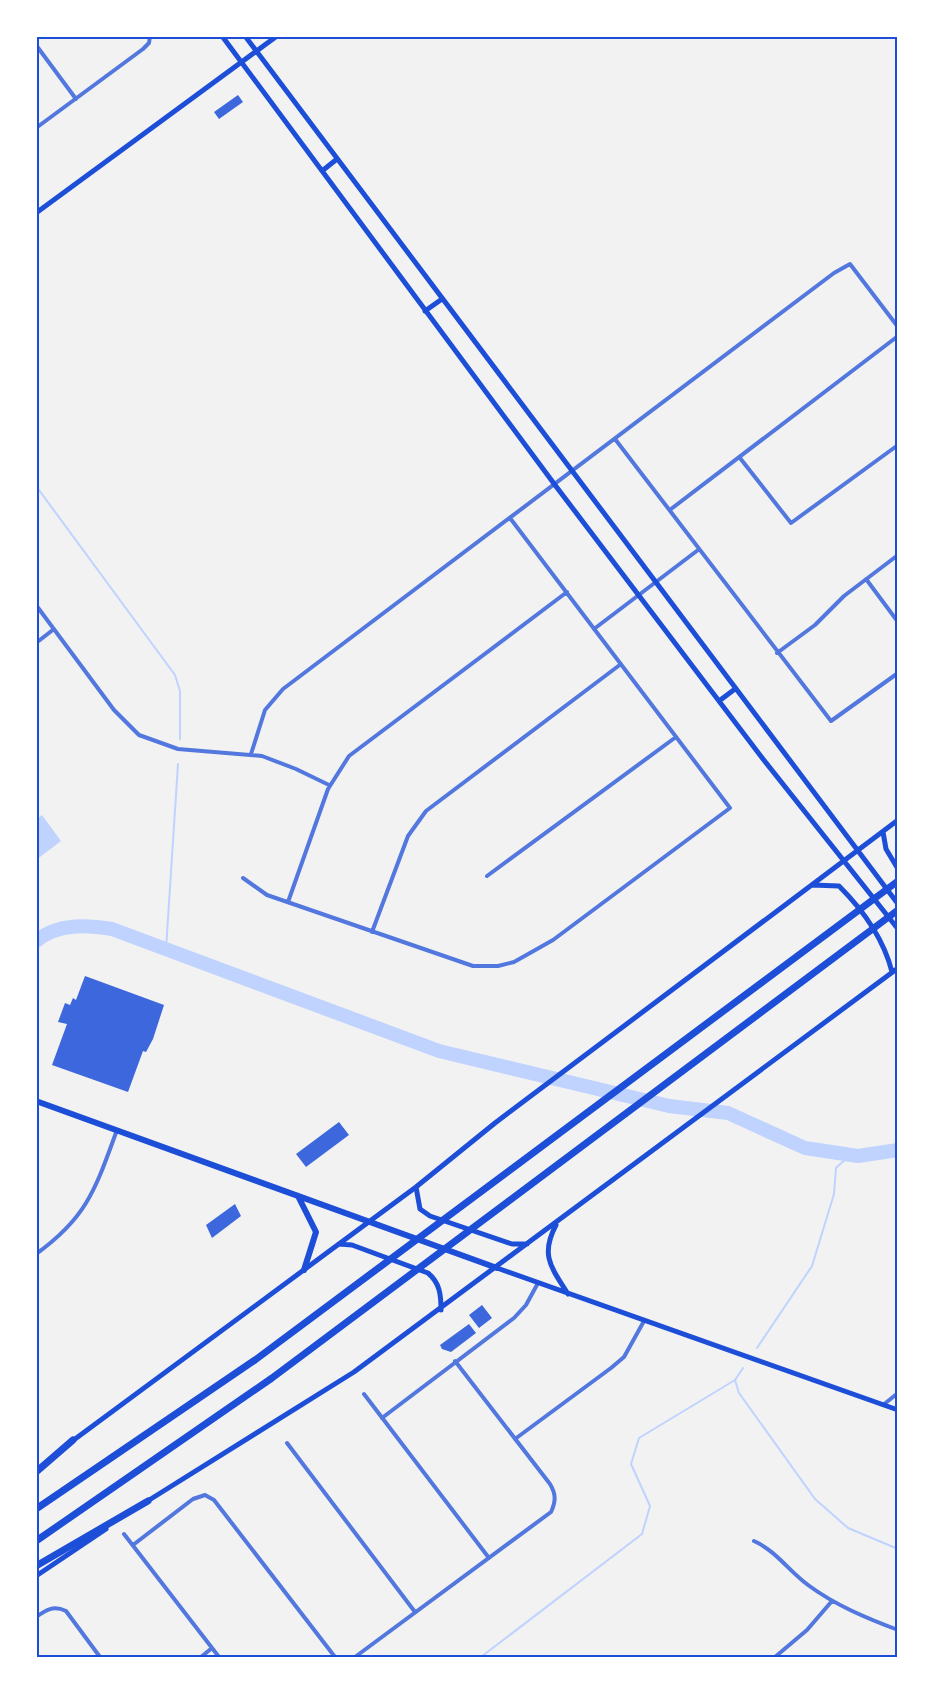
<svg xmlns="http://www.w3.org/2000/svg" width="934" height="1693" viewBox="0 0 934 1693" font-family="Roboto,sans-serif">
	<rect width="100%" height="100%" fill="#f2f2f2"/>
	<path fill="#bfd3fe" d="M 42,815 L 61,841 L 36,860 L 36,820 Z"/>
	<g fill="none" stroke-linecap="round" stroke-linejoin="round">
		<path stroke="#bfd3fe" stroke-width="2" d="M 36,486 L 175,675 L 180,691 L 180,739
			M 166,949 L 178,764
			M 757,1348 L 812,1266 L 834,1194 L 836,1168 L 850,1155
			M 735,1380 L 739,1393 L 815,1499 L 848,1528 L 898,1549
			M 481,1657 L 642,1534 L 650,1506 L 631,1464 L 639,1438 L 735,1380 L 743,1368"/>
		<path stroke="#bfd3fe" stroke-width="14" d="M 36,941 C 58,923 86,925 112,929 L 439,1051 L 669,1106 L 728,1113 L 805,1148 L 858,1156 L 898,1150"/>
	</g>
	<path fill="#3d67dc" d="M 238,95 L 243,102 L 219,119 L 214,112 Z
		M 85,976 L 164,1005 L 153,1039 L 146,1052 L 143,1051 L 128,1092 L 52,1065 L 67,1024 L 58,1022 L 65,1003 L 70,1005 L 73,998 L 76,1000 Z
		M 339,1122 L 349,1135 L 306,1167 L 296,1154 Z
		M 235,1204 L 241,1216 L 212,1238 L 206,1225 Z
		M 482,1305 L 492,1318 L 479,1328 L 469,1315 Z
		M 469,1324 L 476,1333 L 451,1352 L 442,1349 L 440,1345 Z"/>
	<g fill="none" stroke-linecap="round" stroke-linejoin="round">
		<path stroke="#5277de" stroke-width="4" d="M 36,45 L 76,99
			M 36,128 L 143,49 L 149,43 L 150,36
			M 615,439 L 831,721 L 898,673
			M 740,458 L 791,523 L 898,445
			M 671,509 L 898,336
			M 866,579 L 898,622
			M 36,605 L 114,710 L 139,735 L 178,749 L 262,756 L 296,769 L 329,785
			M 594,629 L 698,550
			M 36,643 L 54,629
			M 777,653 L 815,625 L 844,596 L 898,555
			M 251,754 L 265,710 L 283,689 L 834,273 L 850,264 L 898,327
			M 487,876 L 676,737
			M 243,878 L 267,895 L 473,966 L 498,966 L 514,962 L 553,940 L 730,808 L 510,518
			M 288,902 L 328,789 L 349,756 L 567,592
			M 372,932 L 408,836 L 426,811 L 621,664
			M 36,1254 C 88,1217 96,1187 117,1130
			M 364,1394 L 489,1558
			M 883,1405 L 898,1393
			M 382,1418 L 514,1318 L 526,1305 L 538,1283
			M 515,1439 L 611,1368 L 624,1357 L 644,1321
			M 287,1443 L 415,1612
			M 124,1534 L 219,1657
			M 754,1541 C 776,1551 788,1570 808,1585 C 835,1605 866,1618 898,1630
			M 133,1545 L 193,1499 L 205,1495 L 214,1500 L 335,1657
			M 36,1617 C 46,1610 53,1605 66,1611 L 100,1657
			M 201,1657 L 212,1648
			M 355,1657 L 551,1512 C 556,1501 556,1494 550,1484 L 455,1361
			M 775,1657 L 807,1630 L 832,1601"/>
		<path stroke="#1d4ed8" stroke-width="5" d="M 222,36 L 555,485 L 763,759 L 898,929
			M 245,36 L 898,904
			M 322,171 L 337,159
			M 36,213 L 277,36
			M 425,311 L 442,299
			M 719,701 L 735,689
			M 883,832 L 886,849 L 898,869
			M 812,885 L 839,886 C 863,910 884,940 892,972
			M 416,1187 L 420,1209 L 430,1216 L 512,1244 L 527,1244
			M 556,1225 C 540,1255 551,1267 568,1294
			M 339,1244 L 352,1245 L 428,1273 C 440,1283 441,1295 441,1310
			M 497,1268 L 898,1410
			M 71,1442 L 416,1187 L 495,1123 L 898,820
			M 146,1502 L 354,1372 L 898,968
			M 36,1576 L 106,1529"/>
		<path stroke="#1d4ed8" stroke-width="6" d="M 36,1101 L 497,1268
			M 298,1196 L 316,1232 L 304,1270"/>
		<path stroke="#1d4ed8" stroke-width="7" d="M 36,1472 L 73,1440
			M 36,1509 L 255,1360 L 898,881
			M 36,1541 L 272,1378 L 898,910
			M 36,1566 L 148,1501"/>
	</g>
	<rect width="934" height="1693" fill="none" stroke="#ffffff" stroke-width="75"/>
	<rect x="38" y="38" width="858" height="1618" fill="none" stroke="#1d4ed8" stroke-width="2"/>
</svg>
